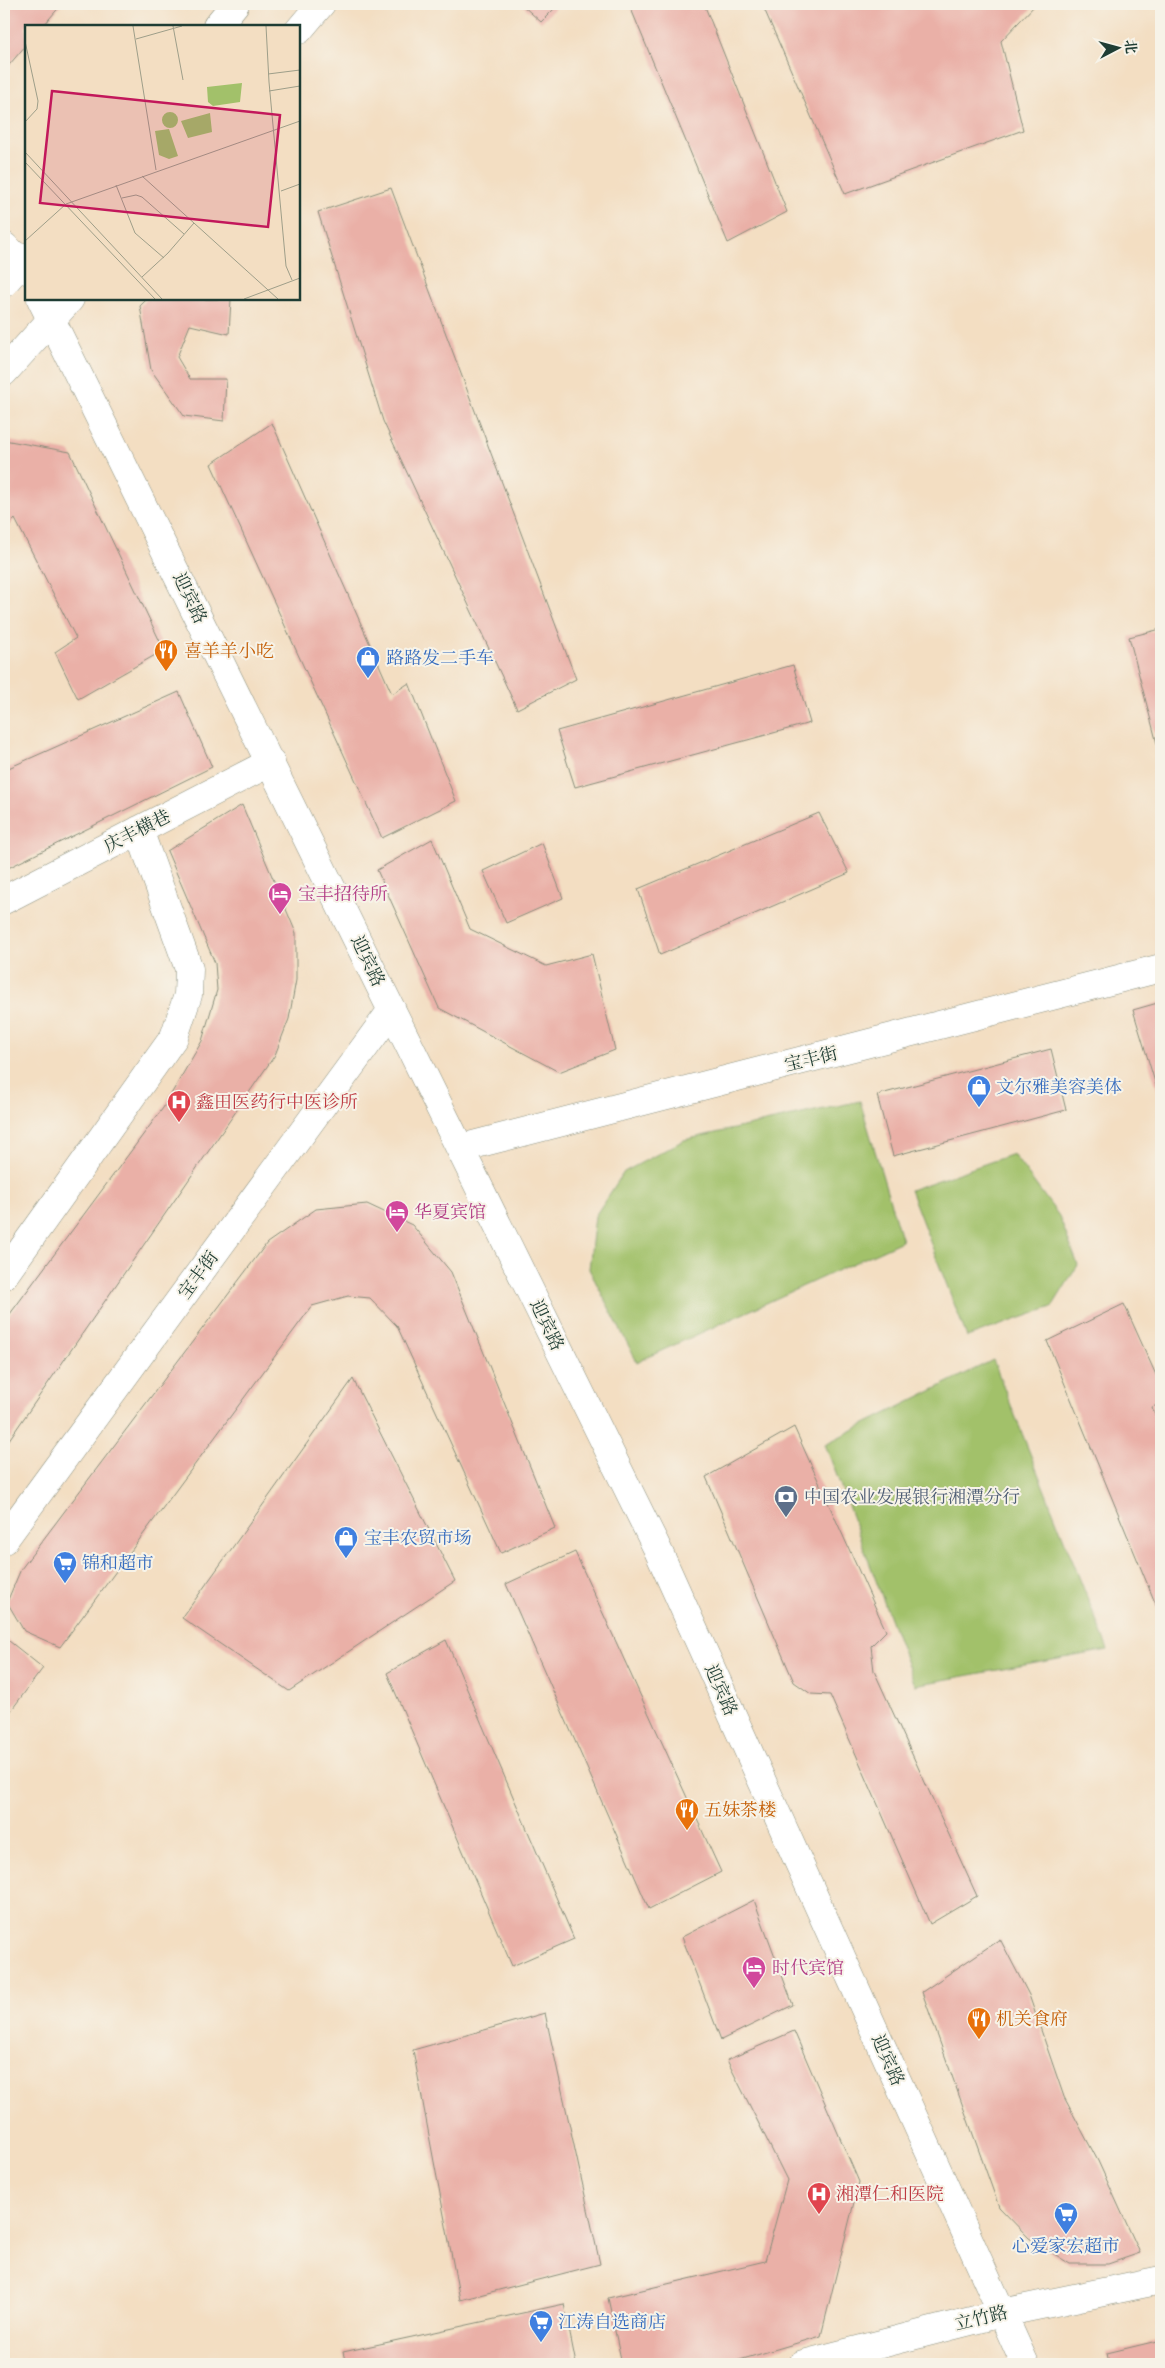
<svg xmlns="http://www.w3.org/2000/svg" width="1165" height="2368" viewBox="0 0 1165 2368" font-family="Vollkorn,'Noto Serif SC',serif">
	<rect width="100%" height="100%" fill="#f7f3e8"/>
	<filter id="ink" filterUnits="userSpaceOnUse"><feTurbulence type="fractalNoise" baseFrequency=".02" numOctaves="2"/><feDisplacementMap in="SourceGraphic" scale="10" xChannelSelector="R" yChannelSelector="G"/><feConvolveMatrix kernelMatrix="1 2 1 2 8 2 1 2 1" color-interpolation-filters="sRGB"/></filter>
	<filter id="wash" filterUnits="userSpaceOnUse"><feTurbulence type="fractalNoise" baseFrequency=".0096" numOctaves="4" result="noise"/><feDisplacementMap in="SourceGraphic" scale="20" xChannelSelector="R" yChannelSelector="G"/><feGaussianBlur stdDeviation="1.12" result="paint"/><feColorMatrix in="noise" values="0 0 0 0 0 0 0 0 0 0 0 0 0 0 0 0 0 1.4 0 .05"/><feComposite in="paint" operator="in"/></filter>
	<g filter="url(#wash)">
		<rect width="100%" height="100%" fill="#f3dec2"/>
		<path fill="#a2c16a" stroke="#607f4f" d="M 860,1101 L 902,1241 L 637,1362 L 589,1269 L 595,1216 L 624,1172 L 684,1140 Z
			M 1013,1154 L 1059,1216 L 1078,1265 L 1052,1307 L 967,1337 L 910,1190 Z
			M 993,1360 L 1108,1650 L 915,1685 L 825,1444 Z"/>
		<g id="blocks">
			<path fill="#eab0a7" d="M 4,4 L 62,4 L 43,26 L 26,26 L 26,45 L 4,71 Z
				M 521,4 L 559,4 L 541,22 Z
				M 629,4 L 704,4 L 787,212 L 728,243 Z
				M 762,4 L 1036,4 L 1001,41 L 1023,130 L 845,194 Z
				M 391,188 L 576,679 L 517,709 L 383,421 L 318,212 Z
				M 147,299 L 231,299 L 229,334 L 190,325 L 177,357 L 190,379 L 226,379 L 224,421 L 184,416 L 151,370 L 140,306 Z
				M 272,423 L 392,694 L 409,683 L 456,801 L 382,838 L 211,464 Z
				M 4,440 L 70,452 L 164,650 L 78,699 L 55,652 L 76,638 L 15,519 L 4,531 Z
				M 1161,629 L 1161,759 L 1129,637 Z
				M 793,665 L 810,723 L 575,787 L 557,731 Z
				M 179,692 L 212,767 L 4,870 L 4,770 Z
				M 242,805 L 296,933 L 296,980 L 289,1019 L 275,1055 L 4,1447 L 4,1322 L 163,1108 L 202,1041 L 217,990 L 215,963 L 167,851 Z
				M 819,813 L 849,873 L 660,955 L 638,889 Z
				M 432,839 L 470,929 L 546,966 L 592,954 L 615,1050 L 559,1072 L 439,1008 L 377,870 Z
				M 542,843 L 563,898 L 506,923 L 483,871 Z
				M 1161,1002 L 1161,1102 L 1133,1010 Z
				M 1051,1049 L 1066,1110 L 893,1156 L 877,1095 Z
				M 367,1204 L 412,1225 L 451,1272 L 555,1528 L 501,1553 L 397,1326 L 370,1298 L 348,1296 L 312,1306 L 60,1647 L 24,1631 L 7,1602 L 21,1569 L 267,1243 L 316,1209 Z
				M 1124,1304 L 1161,1386 L 1161,1404 L 1152,1407 L 1161,1429 L 1161,1617 L 1047,1341 Z
				M 353,1379 L 455,1581 L 289,1691 L 182,1618 Z
				M 794,1427 L 886,1631 L 871,1646 L 874,1671 L 977,1896 L 930,1924 L 830,1695 L 811,1694 L 794,1682 L 706,1477 Z
				M 575,1552 L 721,1872 L 649,1909 L 506,1584 Z
				M 4,1637 L 43,1668 L 4,1720 Z
				M 446,1640 L 574,1939 L 512,1966 L 387,1673 Z
				M 754,1900 L 793,2005 L 721,2040 L 682,1937 Z
				M 1000,1939 L 1029,1995 L 1064,2097 L 1098,2161 L 1140,2253 L 1108,2264 L 1070,2264 L 1029,2238 L 999,2207 L 922,1992 Z
				M 545,2013 L 600,2264 L 460,2300 L 413,2050 Z
				M 794,2031 L 859,2182 L 821,2336 L 726,2364 L 622,2364 L 608,2298 L 765,2261 L 787,2180 L 727,2060 Z
				M 564,2304 L 576,2364 L 346,2364 L 343,2352 Z
				M 1161,2340 L 1161,2364 L 1109,2364 L 1107,2353 Z"/>
		</g>
	</g>
	<g filter="url(#ink)">
		<use href="#blocks" fill-opacity="0" stroke="#898e7b" stroke-width="1"/>
		<g fill="none" stroke-linecap="round" stroke-linejoin="round">
			<g stroke="#898e7b" stroke-width="29">
				<path id="street" d="M 4,246 L 22,262 L 26,270
					M 41,299 L 656,1546 L 1025,2364
					M 4,900 L 271,762
					M 461,1148 L 1161,968
					M 4,1275 L 174,1037 L 188,995 L 189,969 L 139,830
					M 4,1540 L 392,1010
					M 803,2364 L 1002,2313 L 1161,2280"/>
			</g>
			<g stroke="#898e7b" stroke-width="29">
				<path id="secondary" d="M 217,26 L 235,4
					M 299,30 L 321,4
					M 4,283 L 26,257
					M 4,372 L 70,299"/>
			</g>
			<use href="#street" stroke="#fff" stroke-width="28"/>
			<use href="#secondary" stroke="#fff" stroke-width="28"/>
		</g>
	</g>
	<defs>
		<g id="restaurant-pin" transform="scale(1.25)"><path d="M0 17L-7.5 6A9.5 9.5 0 1 1 7.5 6Z" fill="#e8710a" stroke="#f7f3e8"/><path d="M-5-6h1v4h1v-4h1v4h1v-4h1v5L-1.5 .5V6h-2V.5L-5-1ZM5-6V6H3V1.5H1.5Q1.5-4 5-6Z" fill="#fff"/></g>
		<g id="shop-pin" transform="scale(1.25)"><path d="M0 17L-7.5 6A9.5 9.5 0 1 1 7.5 6Z" fill="#3f7fe0" stroke="#f7f3e8"/><path d="M-5-2.5h2.3a2.7 3.5 0 0 1 5.4 0H5L5.5 6h-11ZM-1.5-2.5h3a1.5 2.3 0 0 0-3 0Z" fill="#fff"/></g>
		<g id="hotel-pin" transform="scale(1.25)"><path d="M0 17L-7.5 6A9.5 9.5 0 1 1 7.5 6Z" fill="#d1479c" stroke="#f7f3e8"/><path d="M-6-4.5h1.5V1H6V5H4.5V3h-9V5H-6ZM-4 0a1.8 1.8 0 1 1 3.6 0ZM.5 0V-2.5h3Q6-2.5 6 0Z" fill="#fff"/></g>
		<g id="hospital-pin" transform="scale(1.25)"><path d="M0 17L-7.5 6A9.5 9.5 0 1 1 7.5 6Z" fill="#e0444e" stroke="#f7f3e8"/><path d="M-5-5h3v3.5h4V-5h3V5h-3V1.5h-4V5h-3Z" fill="#fff"/></g>
		<g id="bank-pin" transform="scale(1.25)"><path d="M0 17L-7.5 6A9.5 9.5 0 1 1 7.5 6Z" fill="#5c6f8a" stroke="#f7f3e8"/><path d="M-6-4H6V4H-6ZM0-2.3a2.3 2.3 0 1 0 0 4.6a2.3 2.3 0 1 0 0-4.6Z" fill="#fff"/></g>
		<g id="supermarket-pin" transform="scale(1.25)"><path d="M0 17L-7.5 6A9.5 9.5 0 1 1 7.5 6Z" fill="#3f7fe0" stroke="#f7f3e8"/><path d="M-6-5.5h2.5l.6 2H6L4.5 2H-2.5L-4.4-4H-6ZM-1.5 3.2a1.3 1.3 0 1 0 .1 0ZM3 3.2a1.3 1.3 0 1 0 .1 0Z" fill="#fff"/></g>
	</defs>
	<g fill-rule="evenodd">
		<use href="#restaurant-pin" x="166" y="651"/>
		<use href="#shop-pin" x="368" y="658"/>
		<use href="#hotel-pin" x="280" y="894"/>
		<use href="#shop-pin" x="979" y="1087"/>
		<use href="#hospital-pin" x="179" y="1102"/>
		<use href="#hotel-pin" x="397" y="1212"/>
		<use href="#bank-pin" x="786" y="1497"/>
		<use href="#shop-pin" x="346" y="1538"/>
		<use href="#supermarket-pin" x="65" y="1563"/>
		<use href="#restaurant-pin" x="687" y="1810"/>
		<use href="#hotel-pin" x="754" y="1968"/>
		<use href="#restaurant-pin" x="979" y="2019"/>
		<use href="#hospital-pin" x="819" y="2194"/>
		<use href="#supermarket-pin" x="1066" y="2214"/>
		<use href="#supermarket-pin" x="541" y="2322"/>
	</g>
	<g text-anchor="middle" stroke-width="4" stroke-linejoin="round" paint-order="stroke">
		<g font-size="18" fill="#1f3d34" stroke="#f7f3e8">
			<text transform="translate(190 598) rotate(64)" y="6">迎宾路</text>
			<text transform="translate(137 831) rotate(-27)" y="6">庆丰横巷</text>
			<text transform="translate(368 961) rotate(64)" y="6">迎宾路</text>
			<text transform="translate(811 1059) rotate(-14)" y="6">宝丰街</text>
			<text transform="translate(198 1275) rotate(-54)" y="6">宝丰街</text>
			<text transform="translate(547 1325) rotate(64)" y="6">迎宾路</text>
			<text transform="translate(721 1690) rotate(66)" y="6">迎宾路</text>
			<text transform="translate(888 2060) rotate(66)" y="6">迎宾路</text>
			<text transform="translate(981 2318) rotate(-14)" y="6">立竹路</text>
		</g>
		<g font-size="18" fill="#c56008" stroke="#f7f3e8" text-anchor="start">
			<text x="184" y="657">喜羊羊小吃</text>
			<text x="704" y="1816">五妹茶楼</text>
			<text x="996" y="2025">机关食府</text>
		</g>
		<g font-size="18" fill="#366cbe" stroke="#f7f3e8" text-anchor="start">
			<text x="386" y="664">路路发二手车</text>
			<text x="996" y="1093">文尔雅美容美体</text>
			<text x="364" y="1544">宝丰农贸市场</text>
			<text x="82" y="1569">锦和超市</text>
			<text x="1066" y="2252" text-anchor="middle">心爱家宏超市</text>
			<text x="558" y="2328">江涛自选商店</text>
		</g>
		<g font-size="18" fill="#b23c85" stroke="#f7f3e8" text-anchor="start">
			<text x="298" y="900">宝丰招待所</text>
			<text x="414" y="1218">华夏宾馆</text>
			<text x="772" y="1974">时代宾馆</text>
		</g>
		<g font-size="18" fill="#be3a42" stroke="#f7f3e8" text-anchor="start">
			<text x="196" y="1108">鑫田医药行中医诊所</text>
			<text x="836" y="2200">湘潭仁和医院</text>
		</g>
		<g font-size="18" fill="#4e5e75" stroke="#f7f3e8" text-anchor="start">
			<text x="804" y="1503">中国农业发展银行湘潭分行</text>
		</g>
	</g>
	<g transform="translate(25 25)">
		<rect width="275" height="275" fill="#f3dec2"/>
		<path d="M 217,58 L 215,77 L 188,81 L 183,77 L 182,62 ZM137 95a8 8 0 1 1 16 0a8 8 0 1 1-16 0ZM 185,88 L 187,107 L 163,113 L 156,96 ZM 144,104 L 153,131 L 144,134 L 134,130 L 130,106 Z" fill="#a2c16a"/>
		<path fill="none" stroke="#9e9e89" stroke-width="1" d="M 108,1 L 131,145M 148,1 L 158,55M 241,1 L 244,57 L 261,241 L 267,255M 111,14 L 157,1M 0,16 L 13,76 L 12,84 L 0,97M 243,49 L 275,45M 244,66 L 275,61M 0,127 L 137,274M 0,137 L 130,274M 117,151 L 253,274M 91,160 L 110,208 L 139,233M 256,166 L 275,159M 97,173 L 111,170 L 117,172 L 159,209M 0,216 L 41,179 L 275,96M 117,252 L 143,228 L 169,198M 219,274 L 275,253"/>
		<path fill="#c2185b" fill-opacity="0.15" stroke="#c2185b" stroke-width="2.5" d="M 27,66 L 255,90 L 243,202 L 15,178 Z"/>
		<rect width="275" height="275" fill="none" stroke="#1f3d34" stroke-width="2.5"/>
	</g>
	<rect width="1165" height="2368" fill="none" stroke="#f7f3e8" stroke-width="20"/>
	<g transform="translate(1118 48) rotate(84)" stroke="#f7f3e8" stroke-width="4" paint-order="stroke">
	<path d="M0-4L9 19L0 12L-9 19Z" fill="#1f3d34"/>
	<text y="-8" font-size="14" font-weight="bold" text-anchor="middle" fill="#1f3d34">北</text>
	</g>
</svg>
